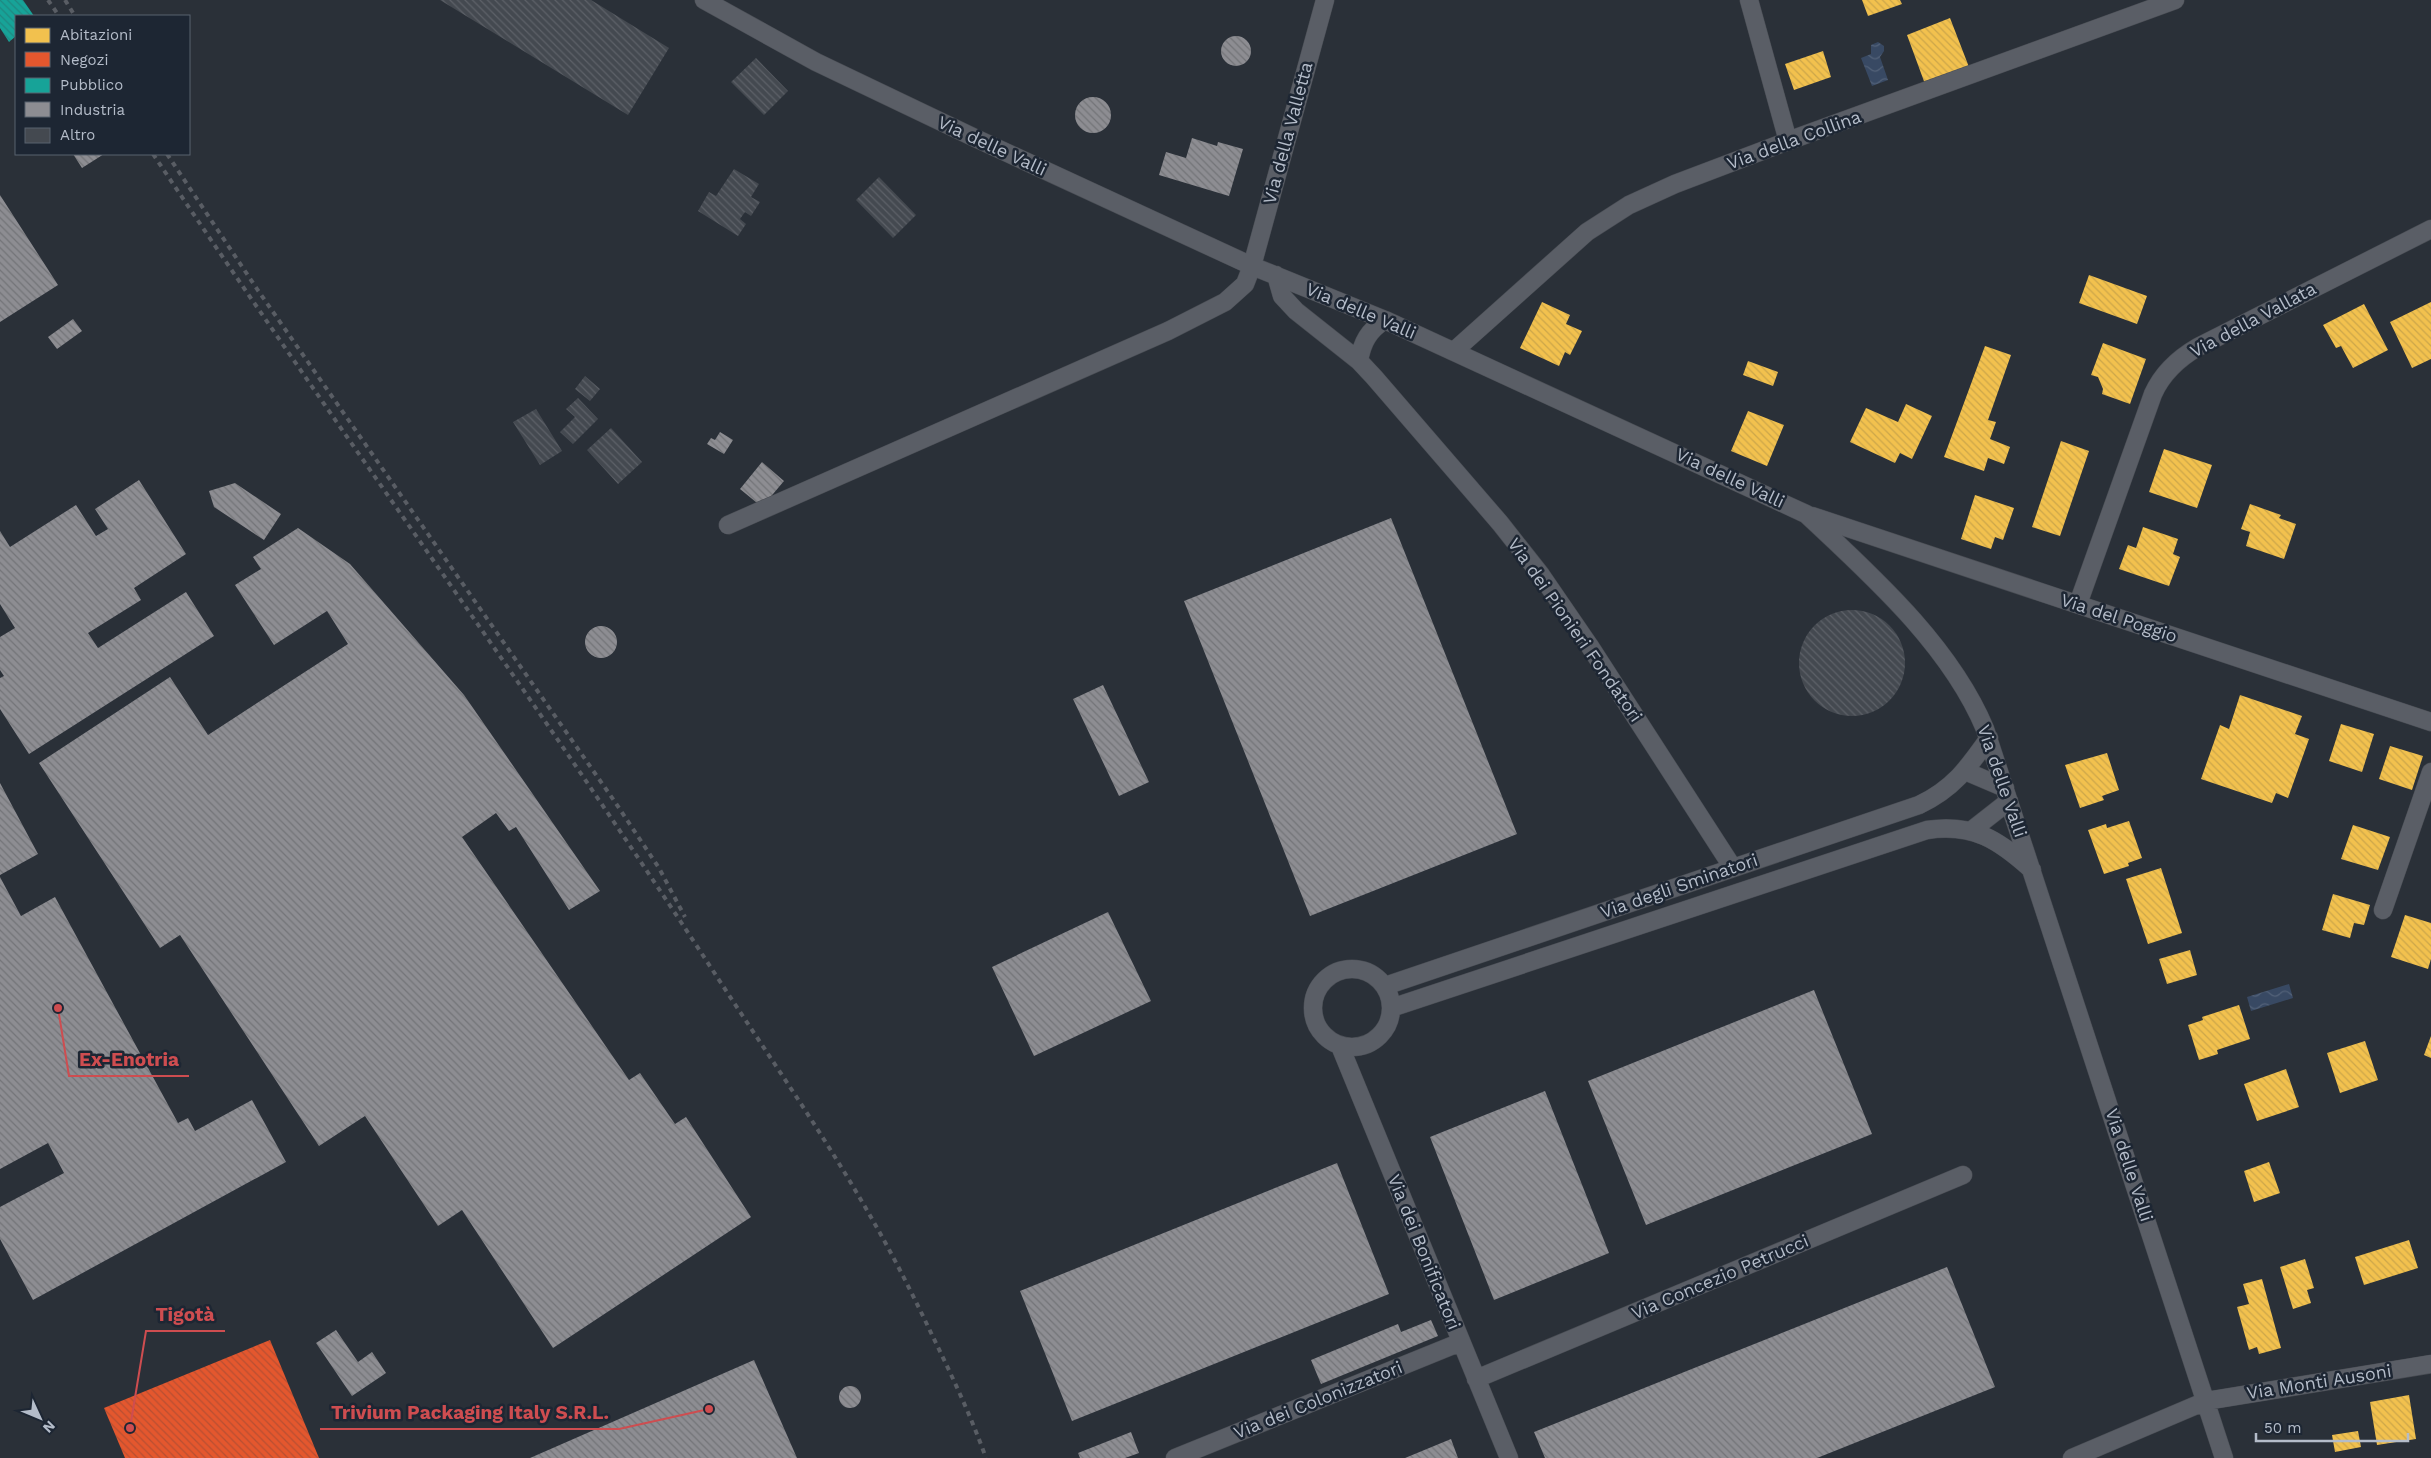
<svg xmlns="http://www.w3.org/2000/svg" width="2431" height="1458" viewBox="0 0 2431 1458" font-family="'Work Sans',sans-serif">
	<defs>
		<pattern id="water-waves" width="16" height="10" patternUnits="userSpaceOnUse" patternTransform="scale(1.25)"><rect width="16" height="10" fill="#384963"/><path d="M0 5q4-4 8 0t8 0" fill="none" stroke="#526178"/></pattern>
		<pattern id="homes-back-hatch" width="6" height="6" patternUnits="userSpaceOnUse" patternTransform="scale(1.25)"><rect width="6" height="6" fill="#f2c14e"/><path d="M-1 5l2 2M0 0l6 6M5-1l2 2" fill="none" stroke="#cca64a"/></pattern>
		<pattern id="shops-back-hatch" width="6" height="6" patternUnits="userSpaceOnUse" patternTransform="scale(1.25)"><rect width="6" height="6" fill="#e4572e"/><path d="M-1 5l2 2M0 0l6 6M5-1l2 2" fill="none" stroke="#b84f32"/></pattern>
		<pattern id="public-back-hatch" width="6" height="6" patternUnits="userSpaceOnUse" patternTransform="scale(1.25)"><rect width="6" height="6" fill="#17a398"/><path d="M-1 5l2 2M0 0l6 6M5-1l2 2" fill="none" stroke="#1f8881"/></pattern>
		<pattern id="industry-back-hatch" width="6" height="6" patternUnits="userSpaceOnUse" patternTransform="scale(1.25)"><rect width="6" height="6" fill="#8d8d92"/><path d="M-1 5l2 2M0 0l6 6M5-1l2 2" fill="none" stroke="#737478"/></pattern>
		<pattern id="building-back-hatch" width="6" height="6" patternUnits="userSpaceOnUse" patternTransform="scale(1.25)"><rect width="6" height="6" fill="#444950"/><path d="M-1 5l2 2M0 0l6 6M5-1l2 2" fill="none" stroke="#5d6168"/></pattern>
	</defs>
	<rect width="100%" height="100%" fill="#2a3038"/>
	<path fill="url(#water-waves)" d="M 1878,42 L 1884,46 L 1884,51 L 1880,57 L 1888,80 L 1872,86 L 1861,58 L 1871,54 L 1871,45 Z
		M 2289,984 L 2293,998 L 2251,1011 L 2247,997 Z"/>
	<path fill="url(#homes-back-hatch)" d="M 1862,0 L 1900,0 L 1902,4 L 1868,16 Z
		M 1950,18 L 1969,67 L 1925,84 L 1907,35 Z
		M 1823,51 L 1831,77 L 1794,90 L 1785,64 Z
		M 2089,275 L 2147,296 L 2137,324 L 2079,303 Z
		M 1542,302 L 1570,315 L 1566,324 L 1582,331 L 1570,355 L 1565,352 L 1559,366 L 1520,348 Z
		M 2431,302 L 2431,359 L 2412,368 L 2390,322 Z
		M 2364,304 L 2388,350 L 2353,368 L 2341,346 L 2336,348 L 2323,325 Z
		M 2103,343 L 2146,359 L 2130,404 L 2102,394 L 2103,389 L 2098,377 L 2091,375 Z
		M 1985,346 L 2011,355 L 1988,420 L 1996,422 L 1990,439 L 2010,447 L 2004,464 L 1988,458 L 1984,471 L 1944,457 Z
		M 1748,361 L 1778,372 L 1773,386 L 1743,375 Z
		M 1906,404 L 1932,416 L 1912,459 L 1900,453 L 1895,463 L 1850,442 L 1866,408 L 1898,422 Z
		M 1748,411 L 1784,425 L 1767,466 L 1731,451 Z
		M 2061,441 L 2089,451 L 2060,536 L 2032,527 Z
		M 2164,449 L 2212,465 L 2197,508 L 2149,492 Z
		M 1975,495 L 2014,508 L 2003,540 L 1995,537 L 1991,549 L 1961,539 Z
		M 2250,504 L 2281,515 L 2279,518 L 2296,524 L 2284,559 L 2246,546 L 2250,532 L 2241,529 Z
		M 2143,527 L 2178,539 L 2173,554 L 2180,557 L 2169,586 L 2119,569 L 2128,545 L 2136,548 Z
		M 2240,695 L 2302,716 L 2295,734 L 2309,739 L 2288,798 L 2276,793 L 2272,803 L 2201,779 L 2220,725 L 2229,729 Z
		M 2341,724 L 2374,734 L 2362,772 L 2329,761 Z
		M 2390,746 L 2423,756 L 2412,790 L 2379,779 Z
		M 2107,753 L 2119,790 L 2102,796 L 2104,800 L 2080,808 L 2065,765 Z
		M 2129,821 L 2142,858 L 2128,863 L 2129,866 L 2104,874 L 2088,830 L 2106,824 L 2107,828 Z
		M 2353,825 L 2390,837 L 2378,870 L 2341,859 Z
		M 2161,868 L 2182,933 L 2148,944 L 2126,879 Z
		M 2333,894 L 2370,905 L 2364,925 L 2354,923 L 2350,938 L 2322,930 Z
		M 2405,915 L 2431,923 L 2431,959 L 2428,969 L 2391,957 Z
		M 2190,950 L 2197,975 L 2167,984 L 2159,959 Z
		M 2239,1005 L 2250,1039 L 2217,1050 L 2218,1054 L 2199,1060 L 2188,1025 L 2203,1020 L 2202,1017 Z
		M 2431,1036 L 2431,1058 L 2424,1055 Z
		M 2365,1041 L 2378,1080 L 2340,1093 L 2327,1053 Z
		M 2286,1069 L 2299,1107 L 2257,1121 L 2244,1084 Z
		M 2269,1162 L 2280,1193 L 2254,1202 L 2244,1171 Z
		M 2409,1240 L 2418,1268 L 2364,1285 L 2355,1257 Z
		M 2305,1259 L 2314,1288 L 2307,1290 L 2311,1303 L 2293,1309 L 2280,1267 Z
		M 2262,1279 L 2281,1348 L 2259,1354 L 2257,1347 L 2249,1350 L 2237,1307 L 2249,1304 L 2243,1284 Z
		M 2409,1395 L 2416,1439 L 2377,1445 L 2370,1402 Z
		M 2358,1431 L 2361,1447 L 2335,1452 L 2332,1435 Z"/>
	<path fill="url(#shops-back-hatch)" d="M 270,1340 L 319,1458 L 125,1458 L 104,1408 Z"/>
	<path fill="url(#public-back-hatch)" d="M 0,0 L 23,0 L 34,16 L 16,16 L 16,36 L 9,42 L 0,28 Z"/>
	<path fill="url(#industry-back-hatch)" d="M1221 51a15 15 0 1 1 30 0a15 15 0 1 1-30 0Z
		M1075 115a18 18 0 1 1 36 0a18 18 0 1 1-36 0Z
		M 1192,138 L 1217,146 L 1218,142 L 1243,149 L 1229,196 L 1159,175 L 1166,152 L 1186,158 Z
		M 73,154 L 104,154 L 82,168 Z
		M 0,195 L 58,285 L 0,322 Z
		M 73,319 L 82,331 L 57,349 L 48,337 Z
		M 720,432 L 733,440 L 724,454 L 707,444 L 711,438 L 715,440 Z
		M 762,462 L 784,481 L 762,507 L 740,489 Z
		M 139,480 L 186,554 L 134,588 L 141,600 L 88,633 L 98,648 L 186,592 L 214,636 L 29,754 L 0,709 L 0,678 L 4,676 L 0,670 L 0,637 L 15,628 L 0,604 L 0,531 L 10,547 L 76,505 L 96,536 L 108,529 L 95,509 Z
		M 235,483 L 281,514 L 264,540 L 214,507 L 209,491 Z
		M 1391,518 L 1517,834 L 1310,916 L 1184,601 Z
		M 298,528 L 350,564 L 464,695 L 600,891 L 569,910 L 516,827 L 509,831 L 496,813 L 462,837 L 629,1080 L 640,1073 L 675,1124 L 686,1117 L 751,1217 L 553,1348 L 462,1210 L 438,1226 L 365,1116 L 319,1146 L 180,935 L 160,948 L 39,763 L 170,677 L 208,735 L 348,644 L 327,611 L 274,645 L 235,585 L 261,569 L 253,557 Z
		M585 642a16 16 0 1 1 32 0a16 16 0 1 1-32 0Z
		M 1103,685 L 1149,782 L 1119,796 L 1073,699 Z
		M 0,783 L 38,854 L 0,875 Z
		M 0,877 L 21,916 L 55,897 L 178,1123 L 188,1118 L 195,1131 L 252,1100 L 286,1162 L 33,1300 L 0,1239 L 0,1207 L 64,1173 L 48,1143 L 0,1169 Z
		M 1108,912 L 1151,1001 L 1034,1056 L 992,967 Z
		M 1814,990 L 1872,1134 L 1646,1225 L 1588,1081 Z
		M 1545,1091 L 1609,1253 L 1494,1300 L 1430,1137 Z
		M 1337,1163 L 1389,1294 L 1072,1421 L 1020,1291 Z
		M 1947,1267 L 1995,1387 L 1817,1458 L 1545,1458 L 1534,1432 Z
		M 1431,1320 L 1438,1336 L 1321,1384 L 1311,1360 L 1398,1324 L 1401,1332 Z
		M 336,1330 L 358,1362 L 372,1352 L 386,1373 L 352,1396 L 316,1343 Z
		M 754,1360 L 797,1458 L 530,1458 Z
		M839 1397a11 11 0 1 1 22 0a11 11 0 1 1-22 0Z
		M 1131,1432 L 1139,1453 L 1125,1458 L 1080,1458 L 1078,1453 Z
		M 1451,1439 L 1458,1458 L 1405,1458 Z"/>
	<path fill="url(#building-back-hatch)" d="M 440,0 L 591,0 L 669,48 L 628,115 Z
		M 756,58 L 788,91 L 764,115 L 731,82 Z
		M 734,169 L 759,184 L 751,197 L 760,202 L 751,216 L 745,212 L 740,219 L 746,224 L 738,236 L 698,211 L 709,192 L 716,196 Z
		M 879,177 L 916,215 L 893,238 L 856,200 Z
		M 585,376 L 600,389 L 590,401 L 575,389 Z
		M 578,398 L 598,419 L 573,444 L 560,432 L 575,417 L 566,409 Z
		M 536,409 L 562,451 L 540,465 L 513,422 Z
		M 611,428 L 642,462 L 618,484 L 587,450 Z
		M1799 663a53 53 0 1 1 106 0a53 53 0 1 1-106 0Z"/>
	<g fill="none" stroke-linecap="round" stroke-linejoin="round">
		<g stroke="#484c53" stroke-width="19">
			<path id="minor" d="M 704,0 L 816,62 L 975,138 L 1252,266 L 1385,320 L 1806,514 C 1871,575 1950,645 1985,729 L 2224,1458
				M 1749,0 L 1788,141
				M 1276,275 L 1282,296 L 1296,311 L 1359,361 L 1374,377 L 1500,523 L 1541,575 L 1589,645 L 1733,868
				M 1454,351 L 1587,232 L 1629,205 L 1675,184 L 1788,141 L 2175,0
				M 1359,361 C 1362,342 1369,330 1385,320
				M 1812,516 L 2431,722
				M 728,525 L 1168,331 L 1225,302 L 1245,284 L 1252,266 L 1325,0
				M 2078,604 L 2153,394 C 2162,374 2179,358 2198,347 L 2431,229
				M 1965,771 L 2005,788
				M 1972,830 L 2009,801
				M 2383,910 L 2431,772
				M1313 1008a39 39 0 1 1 78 0a39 39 0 1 1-78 0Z
				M 1385,986 L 1919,805 C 1953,789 1968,768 1989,738
				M 1391,1008 L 1927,830 C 1973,823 1999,840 2032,870
				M 1340,1046 L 1509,1458
				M 1476,1379 L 1963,1175
				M 1175,1458 L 1461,1342
				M 2072,1458 L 2206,1401 L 2431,1364"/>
		</g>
		<use href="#minor" stroke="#5a5e66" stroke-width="18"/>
		<path stroke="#595d64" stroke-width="4" stroke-dasharray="5 5" stroke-linecap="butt" d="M 48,0 L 59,16
			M 65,0 L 75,16
			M 153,154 C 339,432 538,702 721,983 C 772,1061 826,1138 872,1219 C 894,1257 914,1297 933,1337 C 952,1376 971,1416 986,1458
			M 167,154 L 257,289 L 615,802 L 659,868 L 685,917"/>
	</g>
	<g text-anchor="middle" stroke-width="5" stroke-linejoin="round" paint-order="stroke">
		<g font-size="18" fill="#b4bcc9" stroke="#1d2633">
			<text transform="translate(1288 133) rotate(-75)" y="6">Via della Valletta</text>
			<text transform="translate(1794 140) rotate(-20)" y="6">Via della Collina</text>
			<text transform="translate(992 146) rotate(25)" y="6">Via delle Valli</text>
			<text transform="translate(1361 311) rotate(23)" y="6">Via delle Valli</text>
			<text transform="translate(2253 320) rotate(-28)" y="6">Via della Vallata</text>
			<text transform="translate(1730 478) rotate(25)" y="6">Via delle Valli</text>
			<text transform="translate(2119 618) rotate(18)" y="6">Via del Poggio</text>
			<text transform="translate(1575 630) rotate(55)" y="6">Via dei Pionieri Fondatori</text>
			<text transform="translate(2002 781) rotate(71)" y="6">Via delle Valli</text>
			<text transform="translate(1679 886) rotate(-19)" y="6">Via degli Sminatori</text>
			<text transform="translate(2129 1165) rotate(72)" y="6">Via delle Valli</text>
			<text transform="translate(1424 1252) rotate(68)" y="6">Via dei Bonificatori</text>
			<text transform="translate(1720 1277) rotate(-23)" y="6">Via Concezio Petrucci</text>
			<text transform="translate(2319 1382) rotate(-9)" y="6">Via Monti Ausoni</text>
			<text transform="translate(1318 1400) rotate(-22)" y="6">Via dei Colonizzatori</text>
		</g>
	</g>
	<path fill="none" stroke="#ce4d50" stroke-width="2" d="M58 1008L69 1076H189M130 1428L146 1331H225M709 1409L619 1429H320"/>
	<g fill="#ce4d50" stroke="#1d2633" stroke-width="2">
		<circle cx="58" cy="1008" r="5"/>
		<circle cx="130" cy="1428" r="5"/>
		<circle cx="709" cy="1409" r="5"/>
	</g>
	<g font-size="19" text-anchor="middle" font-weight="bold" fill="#ce4d50" stroke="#1d2633" stroke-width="5" stroke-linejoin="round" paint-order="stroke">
		<text x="129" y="1066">Ex-Enotria</text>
		<text x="185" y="1321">Tigotà</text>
		<text x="470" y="1419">Trivium Packaging Italy S.R.L.</text>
	</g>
	<rect x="15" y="15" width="175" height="140" fill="#1d2633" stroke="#59626f"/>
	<rect x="25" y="28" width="25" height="15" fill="#f2c14e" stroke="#59626f"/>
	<text x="60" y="40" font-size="15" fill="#b4bcc9">Abitazioni</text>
	<rect x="25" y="52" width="25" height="15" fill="#e4572e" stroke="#59626f"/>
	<text x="60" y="65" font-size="15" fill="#b4bcc9">Negozi</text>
	<rect x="25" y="78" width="25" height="15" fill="#17a398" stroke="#59626f"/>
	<text x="60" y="90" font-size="15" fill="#b4bcc9">Pubblico</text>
	<rect x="25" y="102" width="25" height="15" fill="#8d8d92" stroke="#59626f"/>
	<text x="60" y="115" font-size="15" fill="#b4bcc9">Industria</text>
	<rect x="25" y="128" width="25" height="15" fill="#444950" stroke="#59626f"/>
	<text x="60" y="140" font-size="15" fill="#b4bcc9">Altro</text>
	<g transform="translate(40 1418) rotate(134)" stroke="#1d2633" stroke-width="4" paint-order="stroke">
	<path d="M0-4L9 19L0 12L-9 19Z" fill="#b4bcc9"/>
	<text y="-8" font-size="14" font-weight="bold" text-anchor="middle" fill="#b4bcc9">N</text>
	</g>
	<path d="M2256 1433v8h152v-8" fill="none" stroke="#b4bcc9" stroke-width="2.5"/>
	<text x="2264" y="1433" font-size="15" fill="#b4bcc9" stroke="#1d2633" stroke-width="4" paint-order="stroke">50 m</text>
</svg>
